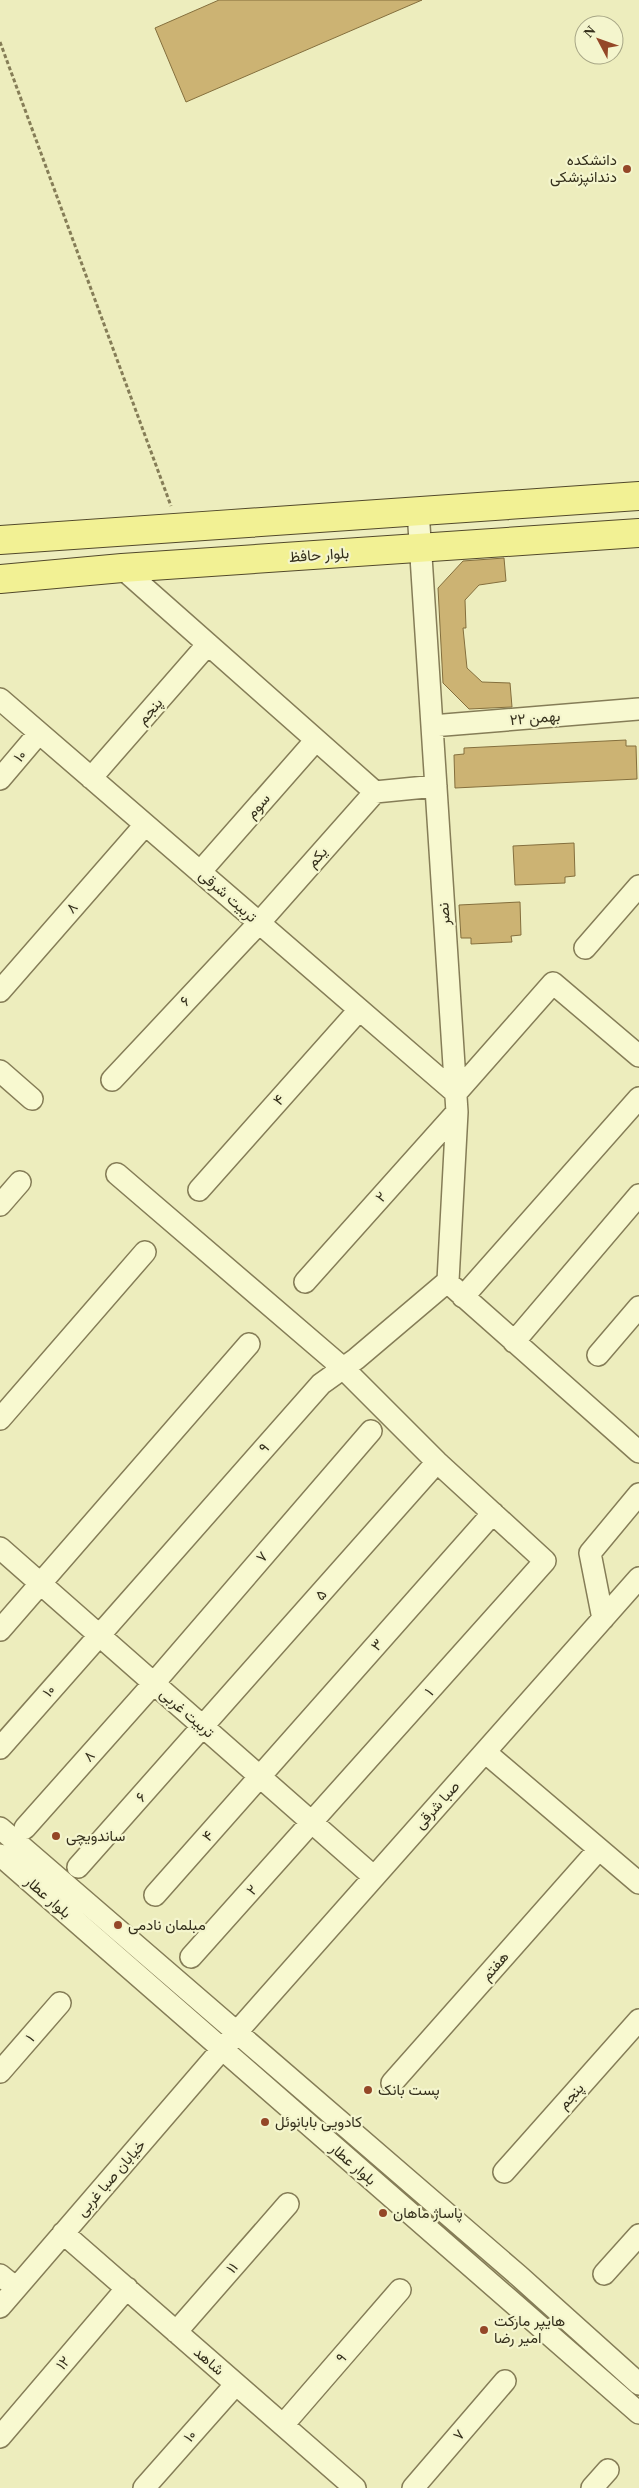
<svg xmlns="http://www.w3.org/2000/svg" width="639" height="2488" viewBox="0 0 639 2488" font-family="'Times New Roman',Vazirmatn,serif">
	<rect width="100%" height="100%" fill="#ededbd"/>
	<path fill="#ccb373" stroke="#846f3d" d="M 219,0 L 422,0 L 186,102 L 155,28 Z
		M 504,558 L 506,581 L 479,585 L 465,600 L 466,628 L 463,628 L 467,668 L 482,682 L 510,683 L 512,707 L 469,709 L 443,683 L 438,588 L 463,561 Z
		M 626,740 L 626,746 L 636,746 L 637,779 L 455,788 L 454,755 L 464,754 L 464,748 Z
		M 574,843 L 575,876 L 565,877 L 565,883 L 515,885 L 513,846 Z
		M 520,902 L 521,935 L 511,936 L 512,942 L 471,944 L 471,938 L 461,938 L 459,905 Z"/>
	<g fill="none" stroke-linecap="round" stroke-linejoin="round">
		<g stroke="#857d57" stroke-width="24">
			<path id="minor" d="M 418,510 L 457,1112 L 448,1281
				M 122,568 L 375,792 L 436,786
				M 0,699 L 456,1093 L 553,983 L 639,1056
				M 432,726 L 639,709
				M 91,778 L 208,644
				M 0,779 L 39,733
				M 200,872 L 316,740
				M 585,948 L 639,886
				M 0,991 L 145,825
				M 0,1071 L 32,1099
				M 112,1080 L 259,923 L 375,792
				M 117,1174 L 343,1368 L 437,1462 L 545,1561 L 191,1957
				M 199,1190 L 359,1010
				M 0,1205 L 20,1182
				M 305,1282 L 457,1112
				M 453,1287 L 639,1452
				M 463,1297 L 639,1098
				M 514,1342 L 639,1195
				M 598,1355 L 639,1307
				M 0,1419 L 145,1252
				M 0,1548 L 374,1877
				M 603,1619 L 590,1553 L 639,1494
				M 0,1630 L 249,1344
				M 0,1748 L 321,1384 L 356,1359 L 448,1281
				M 485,1752 L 639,1883
				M 0,1828 L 519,2276 L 639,2384
				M 25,1828 L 154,1683 L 371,1431
				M 0,1855 L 639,2413
				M 78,1867 L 437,1462
				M 155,1895 L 493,1513
				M 0,2072 L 60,2003
				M 392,2083 L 599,1849
				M 504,2172 L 639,2020
				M 63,2233 L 355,2488
				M 604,2274 L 639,2235
				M 0,2275 L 16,2288
				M 0,2307 L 236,2033 L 639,1578
				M 176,2332 L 288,2204
				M 283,2425 L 400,2290
				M 0,2437 L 127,2288
				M 144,2488 L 236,2384
				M 413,2488 L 505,2381
				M 592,2488 L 608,2470"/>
		</g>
		<g stroke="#52492b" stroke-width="30">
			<path id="major" d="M 0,540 L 639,496
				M 0,579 L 122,568 L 639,533"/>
		</g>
		<path stroke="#857d57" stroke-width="3" stroke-dasharray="4 2.5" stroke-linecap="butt" d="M 0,42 L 171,506"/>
		<use href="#minor" stroke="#f8f9d0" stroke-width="21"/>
		<use href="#major" stroke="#f2f194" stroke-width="28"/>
	</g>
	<g fill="#944727" stroke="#f4f5cd" stroke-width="2">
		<circle cx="627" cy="169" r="5"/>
		<circle cx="56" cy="1836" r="5"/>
		<circle cx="118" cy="1925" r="5"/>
		<circle cx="368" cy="2090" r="5"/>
		<circle cx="265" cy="2122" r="5"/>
		<circle cx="383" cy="2213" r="5"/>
		<circle cx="484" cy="2330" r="5"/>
	</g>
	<g text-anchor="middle" stroke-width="4.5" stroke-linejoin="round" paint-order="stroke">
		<g font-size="15" fill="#342f1b" stroke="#f4f5cd" text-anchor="start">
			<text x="617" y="165" text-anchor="end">دانشکده<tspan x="617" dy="17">دندانپزشکی</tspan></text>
			<text x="66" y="1841">ساندویچی</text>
			<text x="128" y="1930">مبلمان نادمی</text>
			<text x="378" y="2095">پست بانک</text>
			<text x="275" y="2127">کادویی بابانوئل</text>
			<text x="393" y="2218">پاساژ ماهان</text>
			<text x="494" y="2326">هایپر مارکت<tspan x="494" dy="17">امیر رضا</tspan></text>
		</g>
		<g font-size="15" fill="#342f1b" stroke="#f4f5cd">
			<text transform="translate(319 555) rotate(-4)" y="5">بلوار حافظ</text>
			<text transform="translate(150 711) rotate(-49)" y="5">پنجم</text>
			<text transform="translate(535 718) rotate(-5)" y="5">۲۲ بهمن</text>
			<text transform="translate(20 756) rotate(-49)" y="5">۱۰</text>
			<text transform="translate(258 806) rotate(-49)" y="5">سوم</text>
			<text transform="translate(317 857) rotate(-48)" y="5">یکم</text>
			<text transform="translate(228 896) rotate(41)" y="5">تربیت شرقی</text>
			<text transform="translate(72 908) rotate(-49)" y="5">۸</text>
			<text transform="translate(444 914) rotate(-94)" y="5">نصر</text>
			<text transform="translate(185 1001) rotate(-47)" y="5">۶</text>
			<text transform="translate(279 1100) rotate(-48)" y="5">۴</text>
			<text transform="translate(381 1197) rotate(-48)" y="5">۲</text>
			<text transform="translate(264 1448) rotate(-48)" y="5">۹</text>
			<text transform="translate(262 1557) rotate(-49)" y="5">۷</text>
			<text transform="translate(321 1595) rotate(-49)" y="5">۵</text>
			<text transform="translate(377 1645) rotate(-49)" y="5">۳</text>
			<text transform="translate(49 1691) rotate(-49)" y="5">۱۰</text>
			<text transform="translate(429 1692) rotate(-48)" y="5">۱</text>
			<text transform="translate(187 1713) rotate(41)" y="5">تربیت غربی</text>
			<text transform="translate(89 1756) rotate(-48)" y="5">۸</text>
			<text transform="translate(141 1797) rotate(-48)" y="5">۶</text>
			<text transform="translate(437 1805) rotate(-48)" y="5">صبا شرقی</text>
			<text transform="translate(208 1836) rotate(-48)" y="5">۴</text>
			<text transform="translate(252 1890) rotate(-48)" y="5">۲</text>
			<text transform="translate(48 1897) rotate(41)" y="5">بلوار عطار</text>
			<text transform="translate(495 1966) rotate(-49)" y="5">هفتم</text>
			<text transform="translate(30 2038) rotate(-49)" y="5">۱</text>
			<text transform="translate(571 2096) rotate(-48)" y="5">پنجم</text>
			<text transform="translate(353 2164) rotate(41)" y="5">بلوار عطار</text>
			<text transform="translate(111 2178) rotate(-49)" y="5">خیابان صبا غربی</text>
			<text transform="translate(232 2268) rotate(-49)" y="5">۱۱</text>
			<text transform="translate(341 2358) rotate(-49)" y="5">۹</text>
			<text transform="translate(209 2361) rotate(41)" y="5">شاهد</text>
			<text transform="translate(63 2363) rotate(-50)" y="5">۱۲</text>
			<text transform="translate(459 2435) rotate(-49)" y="5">۷</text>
			<text transform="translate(190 2436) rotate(-49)" y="5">۱۰</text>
		</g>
	</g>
	<g transform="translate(599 40) rotate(311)"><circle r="24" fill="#f4f5cd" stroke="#a7a686"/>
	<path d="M0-4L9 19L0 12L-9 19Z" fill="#944727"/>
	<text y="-8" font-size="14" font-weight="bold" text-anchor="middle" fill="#342f1b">N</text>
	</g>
</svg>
